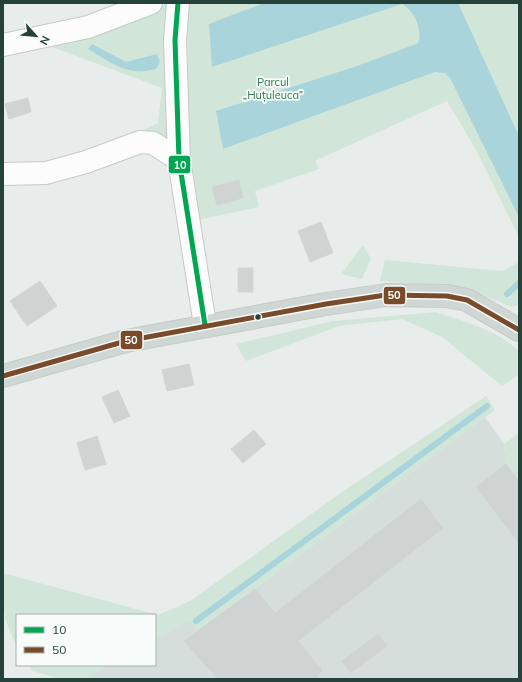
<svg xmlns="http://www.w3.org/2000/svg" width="522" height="682" viewBox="0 0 522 682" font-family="Mulish,sans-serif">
	<rect width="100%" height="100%" fill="#e8edeb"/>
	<path fill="#d6dedb" d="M 485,417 L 504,444 L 506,464 L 519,481 L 519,679 L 83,679 L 109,665 L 155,665 L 155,639 L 190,620 L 198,631 Z"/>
	<path fill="#d1e6d8" d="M 169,3 L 173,144 L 139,132 L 158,123 L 162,88 L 39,42 L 135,19 Z
		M 187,3 L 519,3 L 519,237 L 475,148 L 447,101 L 315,161 L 319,169 L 255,191 L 259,207 L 197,220 L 189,151 Z
		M 363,245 L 371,259 L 362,279 L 341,274 Z
		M 385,260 L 502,271 L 519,262 L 519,305 L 512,307 L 471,290 L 380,281 Z
		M 436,312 C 465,322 496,329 519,351 L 519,377 L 517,376 L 502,386 L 442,337 L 402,319 L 339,326 L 246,361 L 236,344 L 333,321 Z
		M 486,396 L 495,410 L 198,631 L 190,620 L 155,639 L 155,615 L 17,615 L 17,645 C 1,617 3,604 3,573 L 158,615 L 190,601 L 342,492 Z
		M 519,433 L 519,481 L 506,464 L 504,444 Z
		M 28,665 L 109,665 L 83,679 L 61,679 L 32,671 Z"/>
	<path fill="#a9d4db" d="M 264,3 L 458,3 L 519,136 L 519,217 L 450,78 L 445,73 L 435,72 L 223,149 L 216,111 L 354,67 L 411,46 L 418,43 C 423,30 414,10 402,4 L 212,67 L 209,24 Z
		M 92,44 L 126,62 L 157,54 L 160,62 L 156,69 C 128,77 112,63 88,49 Z"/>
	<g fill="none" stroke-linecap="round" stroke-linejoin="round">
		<path stroke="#a9d4db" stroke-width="6" d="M 507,294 L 519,283
			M 196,621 L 487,406"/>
	</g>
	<path fill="#cfd4d2" stroke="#d1d6d4" d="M 28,98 L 31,112 L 9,119 L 5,104 Z
		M 239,180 L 243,198 L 217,205 L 212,187 Z
		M 321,222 L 333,253 L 310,262 L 298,231 Z
		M 238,268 L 253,268 L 253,292 L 238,292 Z
		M 40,281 L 57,306 L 27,326 L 10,301 Z
		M 189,364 L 194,385 L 167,391 L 162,370 Z
		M 118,390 L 130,416 L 114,423 L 102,397 Z
		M 254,430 L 266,444 L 243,463 L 231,449 Z
		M 97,436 L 106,464 L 85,470 L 77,443 Z
		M 506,464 L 519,481 L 519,543 L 476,487 Z
		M 421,499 L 443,528 L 298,641 L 322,670 L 316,679 L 218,679 L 184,641 L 255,589 L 275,613 Z
		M 378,634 L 387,646 L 351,673 L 342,661 Z"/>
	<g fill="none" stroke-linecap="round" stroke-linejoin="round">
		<g stroke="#c5cac8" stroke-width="24">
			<path id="minor" d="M 178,3 L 175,40 L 179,160 L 205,325
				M 3,45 L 88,27 L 151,3
				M 3,174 L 46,173 L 86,162 L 140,142 L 153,143 L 179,160"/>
		</g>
		<g stroke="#c3ccc9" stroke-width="24">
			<path id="major" d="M 3,376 L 126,341 L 326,304 L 386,295 L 447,296 L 467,300 L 519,330"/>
		</g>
		<use href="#minor" stroke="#fcfcfc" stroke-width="22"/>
		<use href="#major" stroke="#cfd7d5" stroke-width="22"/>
		<g stroke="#f7fbf9" stroke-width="8">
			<path id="bus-1" d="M 178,3 L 175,40 L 179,160 L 205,325"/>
		</g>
		<g stroke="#f7fbf9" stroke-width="8">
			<path id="bus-2" d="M 3,376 L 126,341 L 326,304 L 386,295 L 447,296 L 467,300 L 519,330"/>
		</g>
		<use href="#bus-1" stroke="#00a651" stroke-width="5"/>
		<use href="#bus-2" stroke="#7a4b2a" stroke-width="5"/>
	</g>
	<circle fill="#24423a" stroke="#f7fbf9" stroke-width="1.5" cx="258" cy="317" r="3.5"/>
	<g text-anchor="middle" stroke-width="3.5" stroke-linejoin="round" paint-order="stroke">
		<g font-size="11" fill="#2d7a4b" stroke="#f7fbf9">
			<text x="273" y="86">Parcul<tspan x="273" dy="13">„Huțuleuca”</tspan></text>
		</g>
	</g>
	<g stroke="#f7fbf9" stroke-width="1.5">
		<rect x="168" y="155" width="23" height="19" rx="4" fill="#00a651"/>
		<rect x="383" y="286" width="23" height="19" rx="4" fill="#7a4b2a"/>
		<rect x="120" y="330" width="23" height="20" rx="4" fill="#7a4b2a"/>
	</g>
	<g font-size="11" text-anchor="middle" font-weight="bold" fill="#fff">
		<text x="180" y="169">10</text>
		<text x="394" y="299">50</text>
		<text x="131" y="344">50</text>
	</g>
	<rect width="522" height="682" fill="none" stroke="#24423a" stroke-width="8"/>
	<rect x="16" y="614" width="140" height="52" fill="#f7fbf9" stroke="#a3b1ad"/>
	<rect x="24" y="627" width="20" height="6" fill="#00a651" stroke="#a3b1ad"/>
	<text x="52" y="634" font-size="12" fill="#24423a">10</text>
	<rect x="24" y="647" width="20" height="6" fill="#7a4b2a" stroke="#a3b1ad"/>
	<text x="52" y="654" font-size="12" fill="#24423a">50</text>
	<g transform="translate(36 36) rotate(117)" stroke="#f7fbf9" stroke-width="3" paint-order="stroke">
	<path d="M0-3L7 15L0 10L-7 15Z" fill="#24423a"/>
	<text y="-6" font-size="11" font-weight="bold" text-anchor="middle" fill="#24423a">N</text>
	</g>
</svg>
